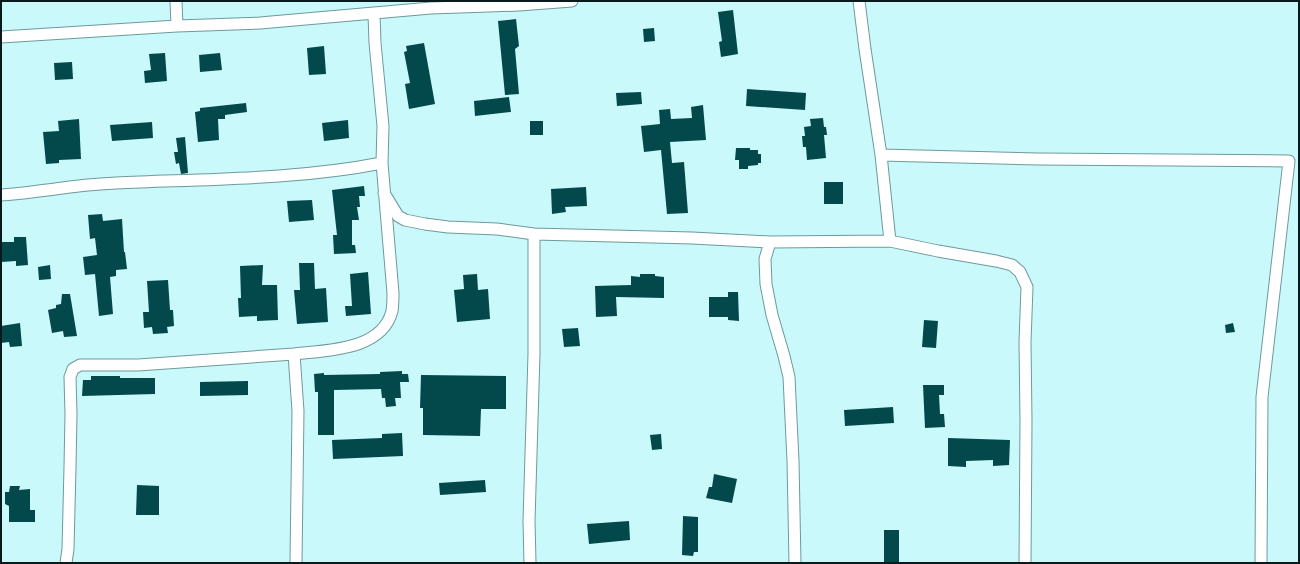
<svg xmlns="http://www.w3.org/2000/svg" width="1300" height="564" viewBox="0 0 1300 564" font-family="'Nunito Sans',sans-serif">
	<rect width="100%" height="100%" fill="#c9f9fb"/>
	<path fill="#03484b" d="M 733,10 L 738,54 L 721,57 L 719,42 L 722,41 L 718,12 Z
		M 516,19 L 519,46 L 515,49 L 519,94 L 505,95 L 498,21 Z
		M 654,28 L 655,41 L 644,42 L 643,29 Z
		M 424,43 L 435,104 L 409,109 L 405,84 L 410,83 L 404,52 L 407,51 L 406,46 Z
		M 324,46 L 326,74 L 309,75 L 307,48 Z
		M 165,53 L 167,81 L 145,83 L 144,71 L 151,70 L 149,54 Z
		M 220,53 L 222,70 L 200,72 L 199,55 Z
		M 72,62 L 73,79 L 55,80 L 54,63 Z
		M 747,89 L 806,93 L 805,110 L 746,106 Z
		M 641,92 L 642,104 L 617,106 L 616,93 Z
		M 509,97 L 511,112 L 475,116 L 474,101 Z
		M 246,103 L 247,112 L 225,115 L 225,119 L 218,119 L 219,140 L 198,142 L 195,112 L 200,111 L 200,108 Z
		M 703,105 L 706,140 L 670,142 L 672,163 L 684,162 L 688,213 L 667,214 L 661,150 L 644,152 L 641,126 L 660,124 L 659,110 L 670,109 L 671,119 L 692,118 L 691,107 Z
		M 823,118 L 824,127 L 826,127 L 827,135 L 824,135 L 826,158 L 807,160 L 806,147 L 803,147 L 802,136 L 805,136 L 804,127 L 811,126 L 810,119 Z
		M 79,119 L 81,159 L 59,160 L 59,163 L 46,164 L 43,132 L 59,131 L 58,121 Z
		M 348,120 L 349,138 L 324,141 L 322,123 Z
		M 530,121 L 543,121 L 543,135 L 530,135 Z
		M 152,122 L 153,138 L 112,141 L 110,125 Z
		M 185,137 L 188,173 L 181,174 L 179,163 L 176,164 L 174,152 L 178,152 L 176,138 Z
		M 736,148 L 750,148 L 750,150 L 758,150 L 758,154 L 761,154 L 761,163 L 758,163 L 758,165 L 748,166 L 748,169 L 739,169 L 739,160 L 735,160 Z
		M 824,182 L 843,182 L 843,204 L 824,204 Z
		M 364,186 L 365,196 L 359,196 L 360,207 L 357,207 L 359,220 L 352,220 L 352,245 L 355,245 L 356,253 L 334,254 L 333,235 L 337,235 L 332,190 Z
		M 586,187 L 587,206 L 565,207 L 566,212 L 552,214 L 551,189 Z
		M 312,200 L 314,220 L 289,222 L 287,201 Z
		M 102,214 L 103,221 L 122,219 L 124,252 L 125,252 L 127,269 L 116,270 L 116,276 L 110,277 L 113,314 L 99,316 L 95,274 L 85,275 L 83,257 L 97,255 L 95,238 L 90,239 L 88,215 Z
		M 14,237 L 26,237 L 28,265 L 16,266 L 16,261 L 1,262 L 1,242 L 14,242 Z
		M 299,263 L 314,263 L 315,289 L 326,288 L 328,322 L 297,324 L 294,290 L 300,290 Z
		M 50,265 L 51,279 L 39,280 L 38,267 Z
		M 263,265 L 262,285 L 277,285 L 278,320 L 257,321 L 257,316 L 239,317 L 238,298 L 241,298 L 240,266 Z
		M 368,272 L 371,314 L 346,316 L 345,306 L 352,306 L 350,274 Z
		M 477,274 L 478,290 L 488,289 L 490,319 L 457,322 L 454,290 L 464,289 L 463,275 Z
		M 640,274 L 655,274 L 655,276 L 664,277 L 664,298 L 616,297 L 617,316 L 596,317 L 595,286 L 631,285 L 631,276 L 640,277 Z
		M 168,280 L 170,310 L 173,310 L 174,326 L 167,327 L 168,333 L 153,334 L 152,327 L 144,328 L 143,312 L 149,312 L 147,281 Z
		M 728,292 L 738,292 L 739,321 L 728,320 L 728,317 L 709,317 L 709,297 L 728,297 Z
		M 62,294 L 70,294 L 77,336 L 64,337 L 63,331 L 52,333 L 48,310 L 56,308 L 56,305 L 61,304 Z
		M 924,320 L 938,321 L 936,348 L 922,347 Z
		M 20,323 L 22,346 L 10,347 L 9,342 L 1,343 L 1,326 Z
		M 1233,323 L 1235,332 L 1226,333 L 1225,325 Z
		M 578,328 L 580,346 L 564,347 L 562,329 Z
		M 402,371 L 402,374 L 408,374 L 409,382 L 400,382 L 401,398 L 395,398 L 396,406 L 386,407 L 385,398 L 382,398 L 381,389 L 334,390 L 334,435 L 318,435 L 318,392 L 315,392 L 314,374 L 324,373 L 324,375 L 380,374 L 380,372 Z
		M 421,375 L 506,376 L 506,409 L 481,409 L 480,436 L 423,435 L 423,408 L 420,408 Z
		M 91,376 L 120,376 L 120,378 L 155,378 L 155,394 L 82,396 L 83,380 L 91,380 Z
		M 248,381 L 248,395 L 200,396 L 200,382 Z
		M 923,385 L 944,385 L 944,395 L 939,395 L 940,414 L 944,414 L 945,427 L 925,428 Z
		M 893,407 L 894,423 L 845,426 L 844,410 Z
		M 402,433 L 403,456 L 333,459 L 332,440 L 382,438 L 382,434 Z
		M 661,434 L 662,449 L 652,450 L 650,435 Z
		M 948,438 L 1010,440 L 1009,465 L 993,466 L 993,460 L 966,461 L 966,467 L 948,466 Z
		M 714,474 L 737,479 L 732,503 L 706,498 L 709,487 L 712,487 Z
		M 485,480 L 486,492 L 440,495 L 439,483 Z
		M 137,485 L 159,486 L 159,515 L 136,515 Z
		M 10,486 L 20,486 L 19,490 L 30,489 L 30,510 L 35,510 L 35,522 L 9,522 L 9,506 L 5,504 L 5,492 L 9,492 Z
		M 683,516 L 698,517 L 698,552 L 694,552 L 693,556 L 682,555 Z
		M 629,521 L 630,540 L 589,544 L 587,524 Z
		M 884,530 L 899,530 L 899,563 L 884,563 Z"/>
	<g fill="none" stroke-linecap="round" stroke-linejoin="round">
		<g stroke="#6d9a9c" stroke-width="13">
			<path id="minor" d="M 176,1 L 177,26 L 260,23 L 431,8 L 519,5 L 572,1
				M 859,1 L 865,49 L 881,155 L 890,241
				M 1,37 L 177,26
				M 881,155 L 1038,159 L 1289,161 L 1262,397 L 1261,563
				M 384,193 L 398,216 L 405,220 L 425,224 L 448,227 L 497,229 L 534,234 L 692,238 L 770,242 L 890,241 L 938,251 L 996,261 L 1012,265 L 1020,272 L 1027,287 L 1025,342 L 1026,421 L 1025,563
				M 1,195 C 19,194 37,191 55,189 C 75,186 96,184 116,183 C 204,179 295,180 382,163
				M 770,242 L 765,259 L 766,284 L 772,315 L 784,356 L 789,377 L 793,461 L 795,563
				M 66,563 L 68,549 L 70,467 L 71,414 L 70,377 L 73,369 L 80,365 L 138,365 L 294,354
				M 296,563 L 298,411 L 294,354 C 326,350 382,351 392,311 C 393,305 393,298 393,293 L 382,163 L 383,126 L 375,43 L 374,14
				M 530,563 L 529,521 L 534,354 L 534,234"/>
		</g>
		<use href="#minor" stroke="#fff" stroke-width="11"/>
	</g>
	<rect width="1300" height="564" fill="none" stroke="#081a1b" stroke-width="4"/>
</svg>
